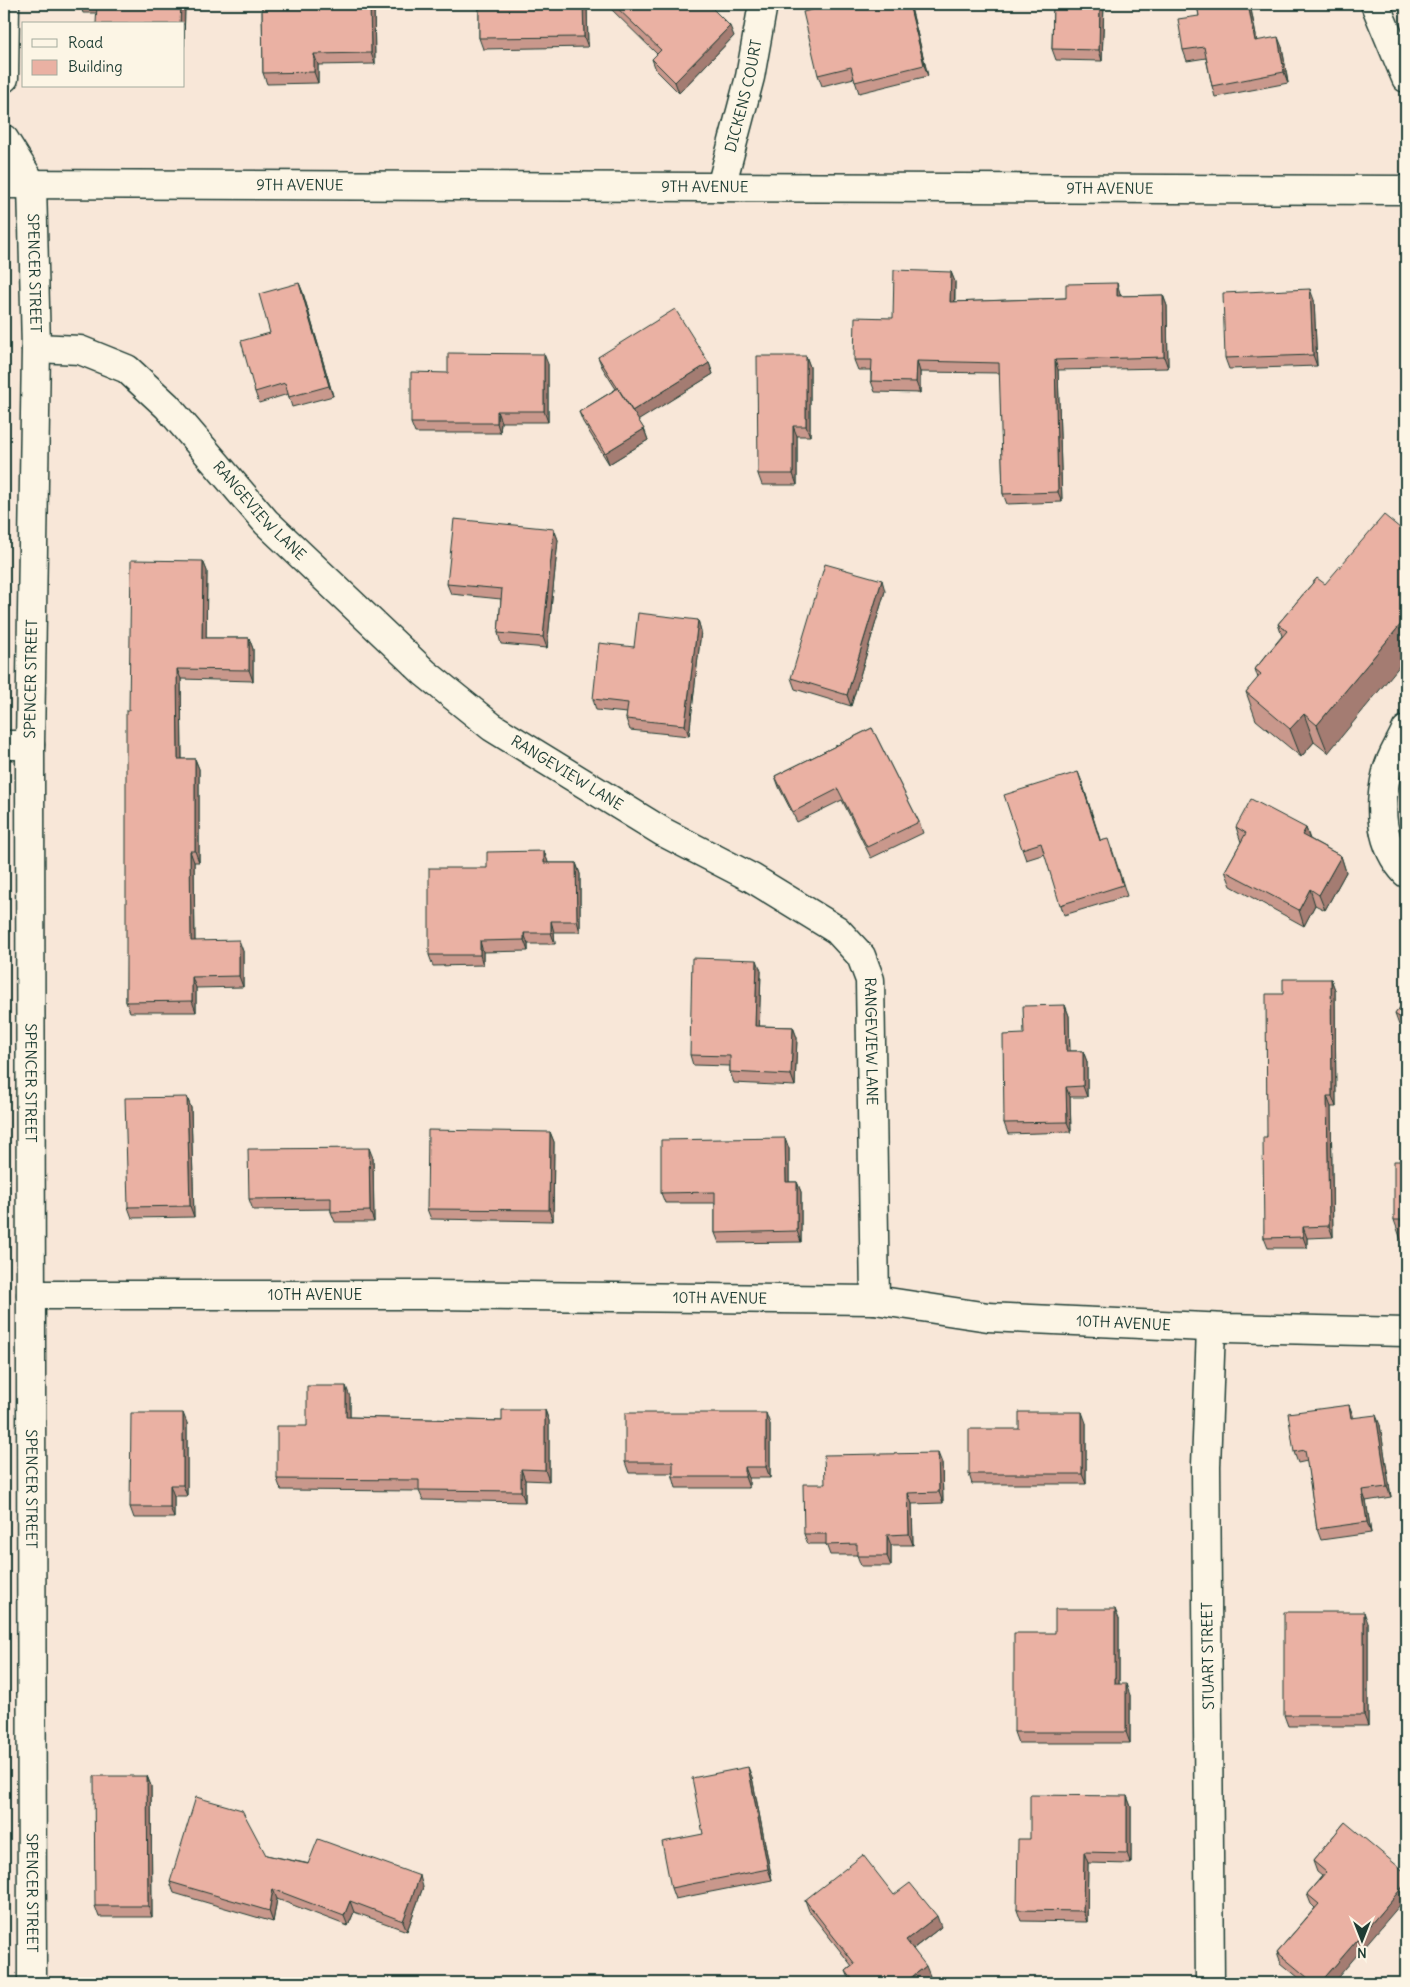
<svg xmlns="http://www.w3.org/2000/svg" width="1410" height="1987" viewBox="0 0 1410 1987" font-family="Delius,sans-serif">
	<rect width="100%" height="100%" fill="#f8e7d8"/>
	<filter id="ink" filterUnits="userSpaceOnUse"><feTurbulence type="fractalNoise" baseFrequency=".02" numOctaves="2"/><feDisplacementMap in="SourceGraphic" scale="10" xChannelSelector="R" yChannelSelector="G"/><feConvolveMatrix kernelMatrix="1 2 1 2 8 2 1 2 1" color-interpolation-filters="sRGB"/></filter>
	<g filter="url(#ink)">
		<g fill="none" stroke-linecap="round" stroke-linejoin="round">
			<g stroke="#1f3d34" stroke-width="31">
				<g id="minor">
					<path d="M 1375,4 L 1406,78"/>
					<path d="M 4,78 L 5,4"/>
					<path id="s1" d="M 4,139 L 32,184 L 36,348 L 30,745 L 32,1983"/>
					<path id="s2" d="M 721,187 L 750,77 L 763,4"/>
					<path id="s3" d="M 36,348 L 80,350 L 127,369 L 167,406 L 266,522 L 425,673 L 492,727 L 663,832 L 752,878 L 837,930 L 861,956 L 870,980 L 875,1300"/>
					<path d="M 1406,730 C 1400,744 1390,758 1387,772 C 1378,807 1380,846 1406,873"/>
					<path d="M 4,745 L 30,745"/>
					<path id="s4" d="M 31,1295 L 431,1295 L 875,1300 L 988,1317 L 1227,1328 L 1406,1332"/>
					<path d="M 1210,1983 L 1206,1466 L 1211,1328"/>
				</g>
			</g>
			<g stroke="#1f3d34" stroke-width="31">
				<g id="secondary">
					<path id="s5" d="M 4,184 L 1406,190"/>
				</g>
			</g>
			<use href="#minor" stroke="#fcf5e5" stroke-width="28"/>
			<use href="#secondary" stroke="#fcf5e5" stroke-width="28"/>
		</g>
		<path fill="#c9988c" stroke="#1f3d34" d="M 80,4 L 185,4 L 184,46 L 184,24 L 97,13 L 83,13 Z
			M 262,4 L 374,4 L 375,64 L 318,65 L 318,83 L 267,84 L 263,73 Z
			M 479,4 L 587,4 L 588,47 L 483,49 L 479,38 Z
			M 606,4 L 713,4 L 713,5 L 711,7 L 734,36 L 679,93 L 656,70 L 652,59 L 657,54 Z
			M 910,4 L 928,76 L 859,93 L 854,78 L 822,86 L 818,75 Z
			M 1053,4 L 1104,4 L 1102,61 L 1056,60 L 1052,49 Z
			M 1197,4 L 1250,4 L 1257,41 L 1282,47 L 1288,83 L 1215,97 L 1212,86 L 1206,58 L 1187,61 L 1183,50 L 1199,16 Z
			M 951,272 L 955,282 L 955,302 L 1066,298 L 1120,293 L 1121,296 L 1163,295 L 1167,306 L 1168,368 L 1058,370 L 1062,502 L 1007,504 L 1003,494 L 1000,373 L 920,372 L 920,393 L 875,392 L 871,381 L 871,370 L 858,370 L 854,360 L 893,318 Z
			M 299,283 L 303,293 L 333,396 L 292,407 L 288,394 L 259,403 L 255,392 L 270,333 Z
			M 1314,300 L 1317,366 L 1229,369 L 1225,358 Z
			M 806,356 L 810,367 L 810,436 L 797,436 L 797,485 L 762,485 L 758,474 Z
			M 598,357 L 709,363 L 713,374 L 638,420 L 644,429 L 648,440 L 609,464 L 583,422 L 579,412 L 616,389 L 602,367 Z
			M 548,364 L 548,422 L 501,422 L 500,433 L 415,433 L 411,423 L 448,373 Z
			M 554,529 L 558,540 L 547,648 L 501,644 L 498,633 L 501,599 L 451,594 L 447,584 Z
			M 203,561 L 207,571 L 206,638 L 249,638 L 253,649 L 253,681 L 181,679 L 182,759 L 195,759 L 199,769 L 199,862 L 194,862 L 195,941 L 243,951 L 243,987 L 196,988 L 196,1012 L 130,1012 L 126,1002 L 129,711 Z
			M 1317,578 L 1328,753 L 1314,742 L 1301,757 L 1256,720 L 1246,692 L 1258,678 L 1255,669 L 1282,636 L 1278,624 Z
			M 885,591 L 851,706 L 795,689 L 791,678 Z
			M 698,620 L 701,631 L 689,736 L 630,730 L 626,719 L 627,713 L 596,710 L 593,699 L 634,647 Z
			M 872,728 L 919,822 L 923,833 L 871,858 L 842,800 L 797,822 L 779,787 L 775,776 Z
			M 1082,782 L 1100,841 L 1112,849 L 1127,896 L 1064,915 L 1045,854 L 1026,860 L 1022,849 Z
			M 1236,827 L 1306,828 L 1310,839 L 1341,856 L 1346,872 L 1325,910 L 1315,905 L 1304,926 L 1231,886 L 1225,871 L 1241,842 Z
			M 544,851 L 548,863 L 576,863 L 580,874 L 580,932 L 554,932 L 555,944 L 528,944 L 528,951 L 483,952 L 483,965 L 433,966 L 429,955 L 487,868 Z
			M 761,971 L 759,1026 L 793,1027 L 797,1038 L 795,1086 L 734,1083 L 730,1072 L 730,1066 L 693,1065 L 690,1055 Z
			M 1331,979 L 1335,990 L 1336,1107 L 1331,1107 L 1333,1237 L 1307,1238 L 1307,1248 L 1268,1248 L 1264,1238 L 1267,1137 L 1283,994 Z
			M 1406,1000 L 1406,1030 L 1399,1025 L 1395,1014 Z
			M 1065,1005 L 1069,1016 L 1070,1051 L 1083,1051 L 1087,1062 L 1087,1097 L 1070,1097 L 1071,1132 L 1008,1134 L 1004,1123 L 1024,1034 Z
			M 187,1097 L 191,1108 L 194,1217 L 132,1218 L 128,1207 Z
			M 550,1132 L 554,1142 L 553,1221 L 431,1219 L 427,1209 Z
			M 785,1138 L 789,1149 L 789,1182 L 797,1182 L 801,1192 L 801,1242 L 719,1243 L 715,1233 L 715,1203 L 665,1203 L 661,1193 Z
			M 373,1158 L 374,1222 L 335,1222 L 331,1212 L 331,1209 L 253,1210 L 249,1199 Z
			M 1406,1161 L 1406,1248 L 1404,1248 L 1394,1220 Z
			M 350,1397 L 350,1417 L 502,1421 L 545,1410 L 549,1421 L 549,1481 L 525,1480 L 525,1502 L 423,1500 L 419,1491 L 281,1490 L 277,1479 L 307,1426 Z
			M 1349,1405 L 1353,1418 L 1380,1425 L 1391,1497 L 1366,1501 L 1371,1533 L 1321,1540 L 1317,1529 L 1307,1461 L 1298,1463 L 1294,1452 Z
			M 187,1423 L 187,1496 L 174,1496 L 174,1518 L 134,1518 L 130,1507 Z
			M 1086,1423 L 1086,1484 L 972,1484 L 969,1474 Z
			M 770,1424 L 770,1478 L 749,1478 L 749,1488 L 676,1488 L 673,1477 L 673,1473 L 629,1473 L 625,1462 Z
			M 942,1463 L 943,1503 L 912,1504 L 913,1545 L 891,1545 L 891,1566 L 861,1566 L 857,1555 L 830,1555 L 826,1544 L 808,1544 L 804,1534 L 825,1484 Z
			M 1119,1619 L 1119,1684 L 1130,1695 L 1130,1743 L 1018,1743 L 1014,1732 L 1055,1633 Z
			M 1368,1623 L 1368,1726 L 1288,1726 L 1284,1715 Z
			M 147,1776 L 151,1786 L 152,1917 L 99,1917 L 95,1906 Z
			M 752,1777 L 772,1880 L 675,1899 L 671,1888 L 703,1834 Z
			M 1127,1796 L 1131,1807 L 1131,1864 L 1088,1863 L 1087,1922 L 1021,1921 L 1017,1910 L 1030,1839 Z
			M 1345,1822 L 1333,1983 L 1305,1983 L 1281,1963 L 1277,1952 L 1315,1908 L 1311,1904 L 1307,1894 L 1322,1876 L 1317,1872 L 1313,1861 Z
			M 266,1855 L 423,1887 L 407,1931 L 354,1912 L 348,1926 L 277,1899 L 273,1922 L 174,1893 L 170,1882 Z
			M 894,1895 L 941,1927 L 913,1949 L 930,1976 L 921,1983 L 851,1983 L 846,1971 L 852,1966 L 809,1911 L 805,1900 Z"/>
		<path fill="#a47c72" stroke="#1f3d34" d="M 181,4 L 185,4 L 184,46 L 184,24 L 180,24 Z
			M 370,4 L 374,4 L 375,64 L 371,53 Z
			M 583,4 L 587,4 L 588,47 L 584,37 Z
			M 705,4 L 713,4 L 713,5 L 708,10 Z
			M 909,4 L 910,4 L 928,76 L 924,65 Z
			M 1100,4 L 1104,4 L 1102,61 L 1099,50 Z
			M 1248,4 L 1250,4 L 1259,52 L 1255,41 Z
			M 730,26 L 734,36 L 679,93 L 675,82 Z
			M 1278,37 L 1282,47 L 1288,83 L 1284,72 Z
			M 314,54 L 318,65 L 318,83 L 314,72 Z
			M 951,272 L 955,282 L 954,312 L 950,302 Z
			M 299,283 L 303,293 L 333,396 L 329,386 Z
			M 1117,283 L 1120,293 L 1121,307 L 1117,296 Z
			M 1310,289 L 1314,300 L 1317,366 L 1313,355 Z
			M 1163,295 L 1167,306 L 1168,368 L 1164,357 Z
			M 544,354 L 548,364 L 548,422 L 544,411 Z
			M 806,356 L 810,367 L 810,436 L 806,426 Z
			M 1055,360 L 1058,370 L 1062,502 L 1058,492 Z
			M 917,361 L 920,372 L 920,393 L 916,382 Z
			M 709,363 L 713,374 L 636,422 L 632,411 Z
			M 497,411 L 501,422 L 500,433 L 497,423 Z
			M 793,426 L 797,436 L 797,485 L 793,474 Z
			M 644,429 L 648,440 L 609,464 L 605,453 Z
			M 554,529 L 558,540 L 547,648 L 543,637 Z
			M 203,561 L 207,571 L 206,649 L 202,638 Z
			M 882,580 L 885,591 L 851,706 L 847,695 Z
			M 1406,618 L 1406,658 L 1328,753 L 1317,725 Z
			M 698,620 L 701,631 L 689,736 L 685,725 Z
			M 249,638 L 253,649 L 253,681 L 249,670 Z
			M 177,669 L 181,679 L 182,770 L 178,759 Z
			M 1304,714 L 1314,742 L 1301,757 L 1290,729 Z
			M 195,759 L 199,769 L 199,862 L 195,851 Z
			M 1078,772 L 1082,782 L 1104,852 L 1100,841 Z
			M 1306,828 L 1311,844 L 1302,835 Z
			M 190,851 L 194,862 L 195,952 L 191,941 Z
			M 544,851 L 548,862 L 548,874 L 544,863 Z
			M 1341,856 L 1346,872 L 1325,910 L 1319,895 Z
			M 576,863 L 580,874 L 580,932 L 577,921 Z
			M 1310,889 L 1315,905 L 1304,926 L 1299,910 Z
			M 551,921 L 554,932 L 555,944 L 551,933 Z
			M 524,933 L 528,944 L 528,951 L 524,940 Z
			M 239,940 L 243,951 L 243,987 L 239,976 Z
			M 480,941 L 483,952 L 483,965 L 480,955 Z
			M 757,960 L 761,971 L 759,1037 L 755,1026 Z
			M 192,977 L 196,988 L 196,1012 L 192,1001 Z
			M 1331,979 L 1335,990 L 1336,1107 L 1332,1096 Z
			M 1065,1005 L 1069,1016 L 1070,1062 L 1066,1051 Z
			M 793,1027 L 797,1038 L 795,1086 L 791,1075 Z
			M 1083,1051 L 1087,1062 L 1087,1097 L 1083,1086 Z
			M 1066,1087 L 1070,1097 L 1071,1132 L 1067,1122 Z
			M 1327,1096 L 1331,1107 L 1333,1237 L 1329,1226 Z
			M 187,1097 L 191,1108 L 194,1217 L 190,1206 Z
			M 550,1132 L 554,1142 L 553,1221 L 549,1210 Z
			M 785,1138 L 789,1149 L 789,1192 L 786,1182 Z
			M 369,1148 L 373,1158 L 374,1222 L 370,1211 Z
			M 797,1182 L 801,1192 L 801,1242 L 797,1231 Z
			M 1303,1227 L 1307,1238 L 1307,1248 L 1303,1237 Z
			M 346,1386 L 350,1397 L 350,1428 L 346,1417 Z
			M 1349,1405 L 1353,1415 L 1355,1429 L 1351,1418 Z
			M 545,1410 L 549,1421 L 549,1481 L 545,1470 Z
			M 1082,1412 L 1086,1423 L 1086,1484 L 1082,1474 Z
			M 183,1413 L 187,1423 L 187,1496 L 183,1485 Z
			M 766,1413 L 770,1424 L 770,1478 L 766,1467 Z
			M 1376,1415 L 1380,1425 L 1391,1497 L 1387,1487 Z
			M 938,1453 L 942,1463 L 943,1503 L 939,1492 Z
			M 745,1467 L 749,1478 L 749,1488 L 745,1477 Z
			M 521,1469 L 525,1480 L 525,1502 L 521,1491 Z
			M 170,1485 L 174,1496 L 174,1518 L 170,1507 Z
			M 1362,1490 L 1366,1501 L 1371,1533 L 1367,1522 Z
			M 908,1493 L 912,1504 L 913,1545 L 909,1534 Z
			M 887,1535 L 891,1545 L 891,1566 L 887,1556 Z
			M 1115,1609 L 1119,1619 L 1119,1695 L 1115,1684 Z
			M 1364,1612 L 1368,1623 L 1368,1726 L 1364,1715 Z
			M 1126,1684 L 1130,1695 L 1130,1743 L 1126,1732 Z
			M 748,1767 L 752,1777 L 772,1880 L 768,1869 Z
			M 147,1776 L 151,1786 L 152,1917 L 148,1906 Z
			M 1127,1796 L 1131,1807 L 1131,1864 L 1127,1853 Z
			M 1084,1852 L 1088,1863 L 1087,1922 L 1083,1911 Z
			M 420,1876 L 423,1887 L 407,1931 L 403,1921 Z
			M 1406,1883 L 1406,1898 L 1333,1983 L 1320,1983 Z
			M 273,1889 L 277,1899 L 273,1922 L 269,1911 Z
			M 350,1901 L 354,1912 L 348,1926 L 344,1916 Z
			M 937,1916 L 941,1927 L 910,1951 L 906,1940 Z
			M 926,1966 L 930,1976 L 921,1983 L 904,1983 Z"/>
		<path fill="#eab1a3" stroke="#1f3d34" d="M 97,4 L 181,4 L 180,24 L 96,24 Z
			M 262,4 L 370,4 L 371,53 L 314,54 L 314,72 L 263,73 Z
			M 479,4 L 583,4 L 584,37 L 479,38 Z
			M 613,4 L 708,4 L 730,26 L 675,82 L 652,59 L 661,50 Z
			M 836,4 L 909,4 L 924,65 L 855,82 L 851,67 L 818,75 L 803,12 Z
			M 1053,4 L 1100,4 L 1099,50 L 1052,49 Z
			M 1197,4 L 1248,4 L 1255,41 L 1278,37 L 1284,72 L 1212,86 L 1204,47 L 1183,50 L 1178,19 L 1199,16 Z
			M 894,270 L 951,272 L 950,302 L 1066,298 L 1066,284 L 1117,283 L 1117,296 L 1163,295 L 1164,357 L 1055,360 L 1058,492 L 1003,494 L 999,363 L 917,361 L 916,382 L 871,381 L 872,360 L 854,360 L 855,317 L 893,318 Z
			M 299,283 L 329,386 L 289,397 L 285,383 L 255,392 L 241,341 L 270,333 L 259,294 Z
			M 1310,289 L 1313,355 L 1225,358 L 1223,293 Z
			M 675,309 L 709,363 L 632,411 L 598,357 Z
			M 448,353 L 544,354 L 544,411 L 497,411 L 497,423 L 411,423 L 411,372 L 448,373 Z
			M 757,356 L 806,356 L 806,426 L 793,426 L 793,474 L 758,474 Z
			M 618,388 L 644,429 L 605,453 L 579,412 Z
			M 1384,515 L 1406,533 L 1406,618 L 1317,725 L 1304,714 L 1290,729 L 1246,692 L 1261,674 L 1255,669 L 1287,631 L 1278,624 L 1317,578 L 1325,584 Z
			M 454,519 L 554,529 L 543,637 L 498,633 L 502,589 L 447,584 Z
			M 131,560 L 203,561 L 202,638 L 249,638 L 249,670 L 177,669 L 178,759 L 195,759 L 195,851 L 190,851 L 191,941 L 239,940 L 239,976 L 192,977 L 192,1001 L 126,1002 L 126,711 L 129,711 Z
			M 825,564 L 882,580 L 847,695 L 791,678 Z
			M 638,613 L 698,620 L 685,725 L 626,719 L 628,703 L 593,699 L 599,643 L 634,647 Z
			M 872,728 L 919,822 L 867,847 L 838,789 L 793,812 L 775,776 Z
			M 1078,772 L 1100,841 L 1108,839 L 1123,885 L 1060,905 L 1041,843 L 1022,849 L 1004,795 Z
			M 1251,799 L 1306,828 L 1302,835 L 1341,856 L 1319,895 L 1310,889 L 1299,910 L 1225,871 L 1246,833 L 1236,827 Z
			M 544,851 L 544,863 L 576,863 L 577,921 L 551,921 L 551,933 L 524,933 L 524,940 L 480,941 L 480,955 L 429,955 L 429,868 L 487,868 L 487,852 Z
			M 692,958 L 757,960 L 755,1026 L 793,1027 L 791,1075 L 730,1072 L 730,1056 L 690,1055 Z
			M 1283,979 L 1331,979 L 1332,1096 L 1327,1096 L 1329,1226 L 1303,1227 L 1303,1237 L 1264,1238 L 1263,1137 L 1267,1137 L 1266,994 L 1283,994 Z
			M 1406,1000 L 1406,1022 L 1395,1014 Z
			M 1065,1005 L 1066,1051 L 1083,1051 L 1083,1086 L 1066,1087 L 1067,1122 L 1004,1123 L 1003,1035 L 1024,1034 L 1023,1006 Z
			M 187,1097 L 190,1206 L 128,1207 L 125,1098 Z
			M 428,1130 L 550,1132 L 549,1210 L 427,1209 Z
			M 785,1138 L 786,1182 L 797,1182 L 797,1231 L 715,1233 L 715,1192 L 661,1193 L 661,1140 Z
			M 369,1148 L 370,1211 L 331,1212 L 331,1198 L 249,1199 L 248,1149 Z
			M 1394,1161 L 1406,1161 L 1406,1220 L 1394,1220 Z
			M 307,1386 L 346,1386 L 346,1417 L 502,1421 L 502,1410 L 545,1410 L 545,1470 L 521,1469 L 521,1491 L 419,1490 L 419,1480 L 277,1479 L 277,1426 L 307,1426 Z
			M 1349,1405 L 1351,1418 L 1376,1415 L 1387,1487 L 1362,1490 L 1367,1522 L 1317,1529 L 1305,1450 L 1294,1452 L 1288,1413 Z
			M 1019,1412 L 1082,1412 L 1082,1474 L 969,1474 L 969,1429 L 1019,1429 Z
			M 131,1413 L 183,1413 L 183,1485 L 170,1485 L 170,1507 L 130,1507 Z
			M 625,1413 L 766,1413 L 766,1467 L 745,1467 L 745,1477 L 673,1477 L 673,1462 L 625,1462 Z
			M 938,1453 L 939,1492 L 908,1493 L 909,1534 L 887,1535 L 887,1556 L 857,1556 L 857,1544 L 826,1545 L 826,1534 L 804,1534 L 803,1484 L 825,1484 L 824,1455 Z
			M 1055,1609 L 1115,1609 L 1115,1684 L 1126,1684 L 1126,1732 L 1014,1732 L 1014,1633 L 1055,1633 Z
			M 1284,1612 L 1364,1612 L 1364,1715 L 1284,1715 Z
			M 748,1767 L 768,1869 L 671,1888 L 662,1842 L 703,1834 L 692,1778 Z
			M 94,1776 L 147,1776 L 148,1906 L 95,1906 Z
			M 1030,1795 L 1127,1796 L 1127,1853 L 1084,1852 L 1083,1911 L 1017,1910 L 1018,1839 L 1030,1839 Z
			M 196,1797 L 242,1810 L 266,1855 L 308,1864 L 318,1839 L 420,1876 L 403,1921 L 350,1901 L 344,1916 L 273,1889 L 269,1911 L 170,1882 Z
			M 1345,1822 L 1406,1873 L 1406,1883 L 1320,1983 L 1314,1983 L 1277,1952 L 1319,1904 L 1307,1894 L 1326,1872 L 1313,1861 Z
			M 863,1855 L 894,1895 L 910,1883 L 937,1916 L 906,1940 L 926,1966 L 904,1983 L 855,1983 L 846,1971 L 855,1964 L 805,1900 Z
			M 1055,1980 L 1118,1981 L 1118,1983 L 1055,1983 Z"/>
	</g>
	<g text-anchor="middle" stroke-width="4.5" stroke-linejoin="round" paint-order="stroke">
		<g font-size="15" fill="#1f3d34" stroke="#fcf5e5">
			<text dy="5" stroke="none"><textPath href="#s2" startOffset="94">DICKENS COURT</textPath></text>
			<text dy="5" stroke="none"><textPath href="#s5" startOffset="296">9TH AVENUE</textPath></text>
			<text dy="5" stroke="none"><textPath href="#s5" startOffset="701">9TH AVENUE</textPath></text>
			<text dy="5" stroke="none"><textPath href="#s5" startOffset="1106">9TH AVENUE</textPath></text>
			<text dy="5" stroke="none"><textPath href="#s1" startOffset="142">SPENCER STREET</textPath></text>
			<text dy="5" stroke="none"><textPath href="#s3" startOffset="289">RANGEVIEW LANE</textPath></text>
			<text transform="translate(31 679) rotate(-89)" y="5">SPENCER STREET</text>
			<text dy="5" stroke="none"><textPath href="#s3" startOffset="695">RANGEVIEW LANE</textPath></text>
			<text dy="5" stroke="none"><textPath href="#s3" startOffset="1130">RANGEVIEW LANE</textPath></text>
			<text dy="5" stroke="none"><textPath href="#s1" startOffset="952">SPENCER STREET</textPath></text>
			<text dy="5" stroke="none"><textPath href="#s4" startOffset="284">10TH AVENUE</textPath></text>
			<text dy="5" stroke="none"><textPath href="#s4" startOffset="689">10TH AVENUE</textPath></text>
			<text dy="5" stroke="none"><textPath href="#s4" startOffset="1094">10TH AVENUE</textPath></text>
			<text dy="5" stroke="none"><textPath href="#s1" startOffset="1358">SPENCER STREET</textPath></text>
			<text transform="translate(1208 1656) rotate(-91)" y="5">STUART STREET</text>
			<text dy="5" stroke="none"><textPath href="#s1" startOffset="1762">SPENCER STREET</textPath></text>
		</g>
	</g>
	<rect width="1410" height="1987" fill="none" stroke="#fcf5e5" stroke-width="20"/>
	<rect x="10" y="10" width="1390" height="1967" fill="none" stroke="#1f3d34" stroke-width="2" filter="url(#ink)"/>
	<rect x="22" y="22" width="162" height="65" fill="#fcf5e5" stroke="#a4ab9e"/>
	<rect x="32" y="39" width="25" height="8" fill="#fcf5e5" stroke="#a4ab9e"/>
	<text x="68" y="48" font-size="15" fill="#1f3d34">Road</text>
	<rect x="32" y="60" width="25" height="15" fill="#eab1a3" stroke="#a4ab9e"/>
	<text x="68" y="72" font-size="15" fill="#1f3d34">Building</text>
	<g transform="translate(1362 1940) rotate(180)" stroke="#fcf5e5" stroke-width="4" paint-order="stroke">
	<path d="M0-4L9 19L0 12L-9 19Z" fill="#1f3d34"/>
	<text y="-8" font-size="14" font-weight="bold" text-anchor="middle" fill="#1f3d34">N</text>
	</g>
</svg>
